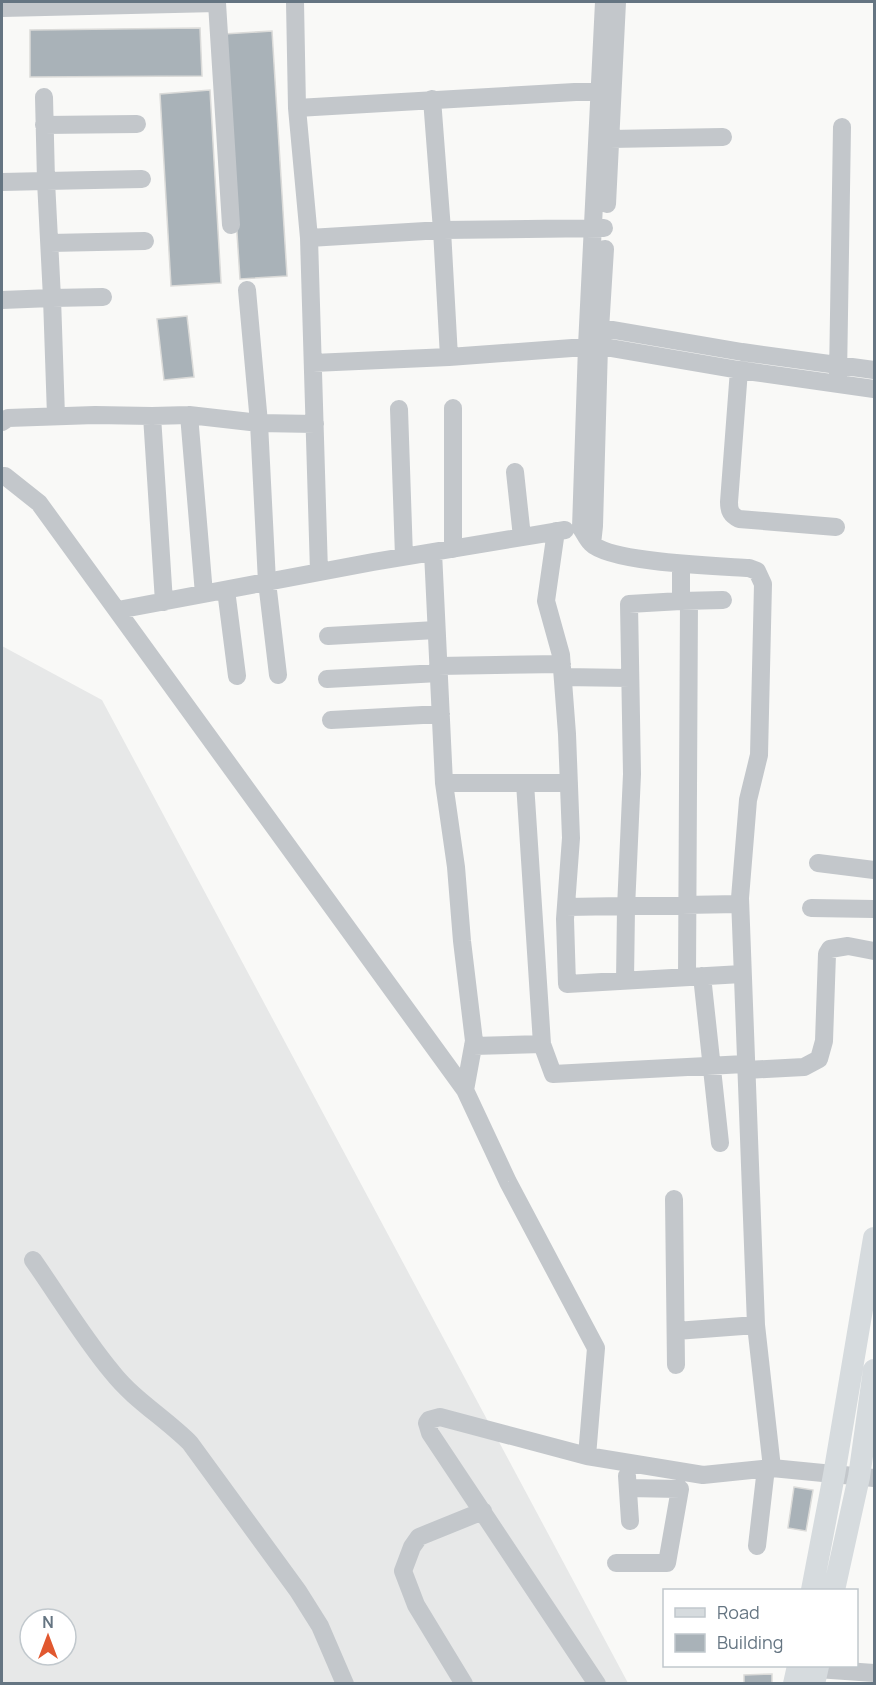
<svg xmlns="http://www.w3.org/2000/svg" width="876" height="1685" viewBox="0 0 876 1685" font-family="Manrope,sans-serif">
	<rect width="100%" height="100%" fill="#f9f9f7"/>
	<path fill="#e7e8e8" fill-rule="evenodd" d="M 2,646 L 102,700 L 628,1683 L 2,1683 ZM 30,1619 L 66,1619 L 66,1655 L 30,1655 Z"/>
	<path fill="#a9b2b8" stroke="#dbdbd9" stroke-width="1.5" d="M 200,28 L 202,76 L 30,77 L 30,30 Z
		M 272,31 L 287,276 L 240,279 L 224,34 Z
		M 210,90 L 221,283 L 171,286 L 160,94 Z
		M 187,316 L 194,377 L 164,380 L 157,319 Z
		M 794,1487 L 813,1490 L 806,1531 L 788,1528 Z
		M 772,1674 L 772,1684 L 744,1684 L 744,1675 Z"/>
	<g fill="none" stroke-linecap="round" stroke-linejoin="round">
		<path stroke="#c3c7cb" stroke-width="18" d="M 295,2 L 297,108 L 309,238 L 319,572
			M 604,2 L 587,346 L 581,528 C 584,532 587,539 591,543 C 610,563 719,566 749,568 L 757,571 L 763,584 L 759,755 L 748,800 L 740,898 L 756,1325 L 772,1468
			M 2,8 L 217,3 L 231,225
			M 44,97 L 46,181 L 142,179
			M 432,99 L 442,230 L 449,357
			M 297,108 L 610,90
			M 44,125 L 137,124
			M 610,139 L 723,137
			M 2,182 L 46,181 L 52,298 L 2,300
			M 607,204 L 617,2
			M 309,238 L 442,230 L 604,228
			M 50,243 L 145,241
			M 247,290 L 259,423 L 267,582 L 278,675
			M 590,326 L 742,352 L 874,370
			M 313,363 L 449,357 L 599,346 L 739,370 L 874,389
			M 739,370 L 729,502 C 729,511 731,515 739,519 L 836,527
			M 838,377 L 842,127
			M 453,408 L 453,549
			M 399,409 L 404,557
			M 189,415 L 204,594
			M 56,416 L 52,298 L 103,297
			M 2,422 L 8,418 L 95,415 L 152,416
			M 515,472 L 522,537
			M 2,476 L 5,476 L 39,503 L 465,1090 L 508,1182 L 596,1348 L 587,1456 L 703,1475 L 772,1468 L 874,1478
			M 556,531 L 546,601 L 561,655 L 567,734 L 571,838 L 565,919 L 567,984 L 742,974
			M 592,544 L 594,526 L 599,346 L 605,249
			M 433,552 L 444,783 L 456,867 L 462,941 L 474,1041 L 465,1090
			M 226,590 L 237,676
			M 681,601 L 723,600
			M 164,602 L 152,416 L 189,415 L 259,423 L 315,424
			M 118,610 L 373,562 L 565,530
			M 328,636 L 436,630
			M 438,666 L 562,664
			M 563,677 L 630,678
			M 327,679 L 439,673
			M 331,720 L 441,714
			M 444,783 L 569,783
			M 525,783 L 542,1044
			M 818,863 L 874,870
			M 566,907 L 740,904
			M 811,908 L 874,909
			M 702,976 L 720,1143
			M 687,977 L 689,601
			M 625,981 L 626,908 L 632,774 L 629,604 L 681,601 L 681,565
			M 473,1046 L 542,1044 L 553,1074 L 745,1064
			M 746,1070 L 804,1067 L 819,1059 L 824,1041 L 827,954 L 830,949 L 848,946 L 874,951
			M 674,1199 L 676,1365
			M 33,1260 C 59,1297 83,1337 112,1372 C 134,1400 165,1418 190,1443 L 298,1591 L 320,1626 L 345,1684
			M 676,1331 L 756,1325
			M 587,1456 L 440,1417 L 429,1420 L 427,1423 L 430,1433 L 597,1684
			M 627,1476 L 630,1521
			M 757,1546 L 766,1468
			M 616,1563 L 667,1563 L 680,1489 L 628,1488
			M 817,1669 L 874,1673
			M 464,1684 L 416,1605 L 403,1571 L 412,1547 L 419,1537 L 483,1511"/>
		<path stroke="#d6dbde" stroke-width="22" d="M 812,1590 L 834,1475 L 874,1238
			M 834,1590 L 859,1477 L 874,1370
			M 794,1684 L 798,1666
			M 814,1684 L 818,1666"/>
	</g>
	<rect width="876" height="1685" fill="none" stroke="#657582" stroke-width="6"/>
	<rect x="663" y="1589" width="195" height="78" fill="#ffffff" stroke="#c1c8cd" stroke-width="1.5"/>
	<rect x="675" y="1608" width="30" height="9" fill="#d6dbde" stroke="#c1c8cd" stroke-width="1.5"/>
	<text x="717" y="1619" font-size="18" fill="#657582">Road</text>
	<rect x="675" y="1634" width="30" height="18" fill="#a9b2b8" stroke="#c1c8cd" stroke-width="1.5"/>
	<text x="717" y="1649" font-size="18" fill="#657582">Building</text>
	<g transform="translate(48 1637)"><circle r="28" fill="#ffffff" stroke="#c1c8cd" stroke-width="1.5"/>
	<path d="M0-4.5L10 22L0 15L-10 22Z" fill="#e1582f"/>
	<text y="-9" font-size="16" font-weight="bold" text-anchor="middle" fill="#657582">N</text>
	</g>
</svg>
